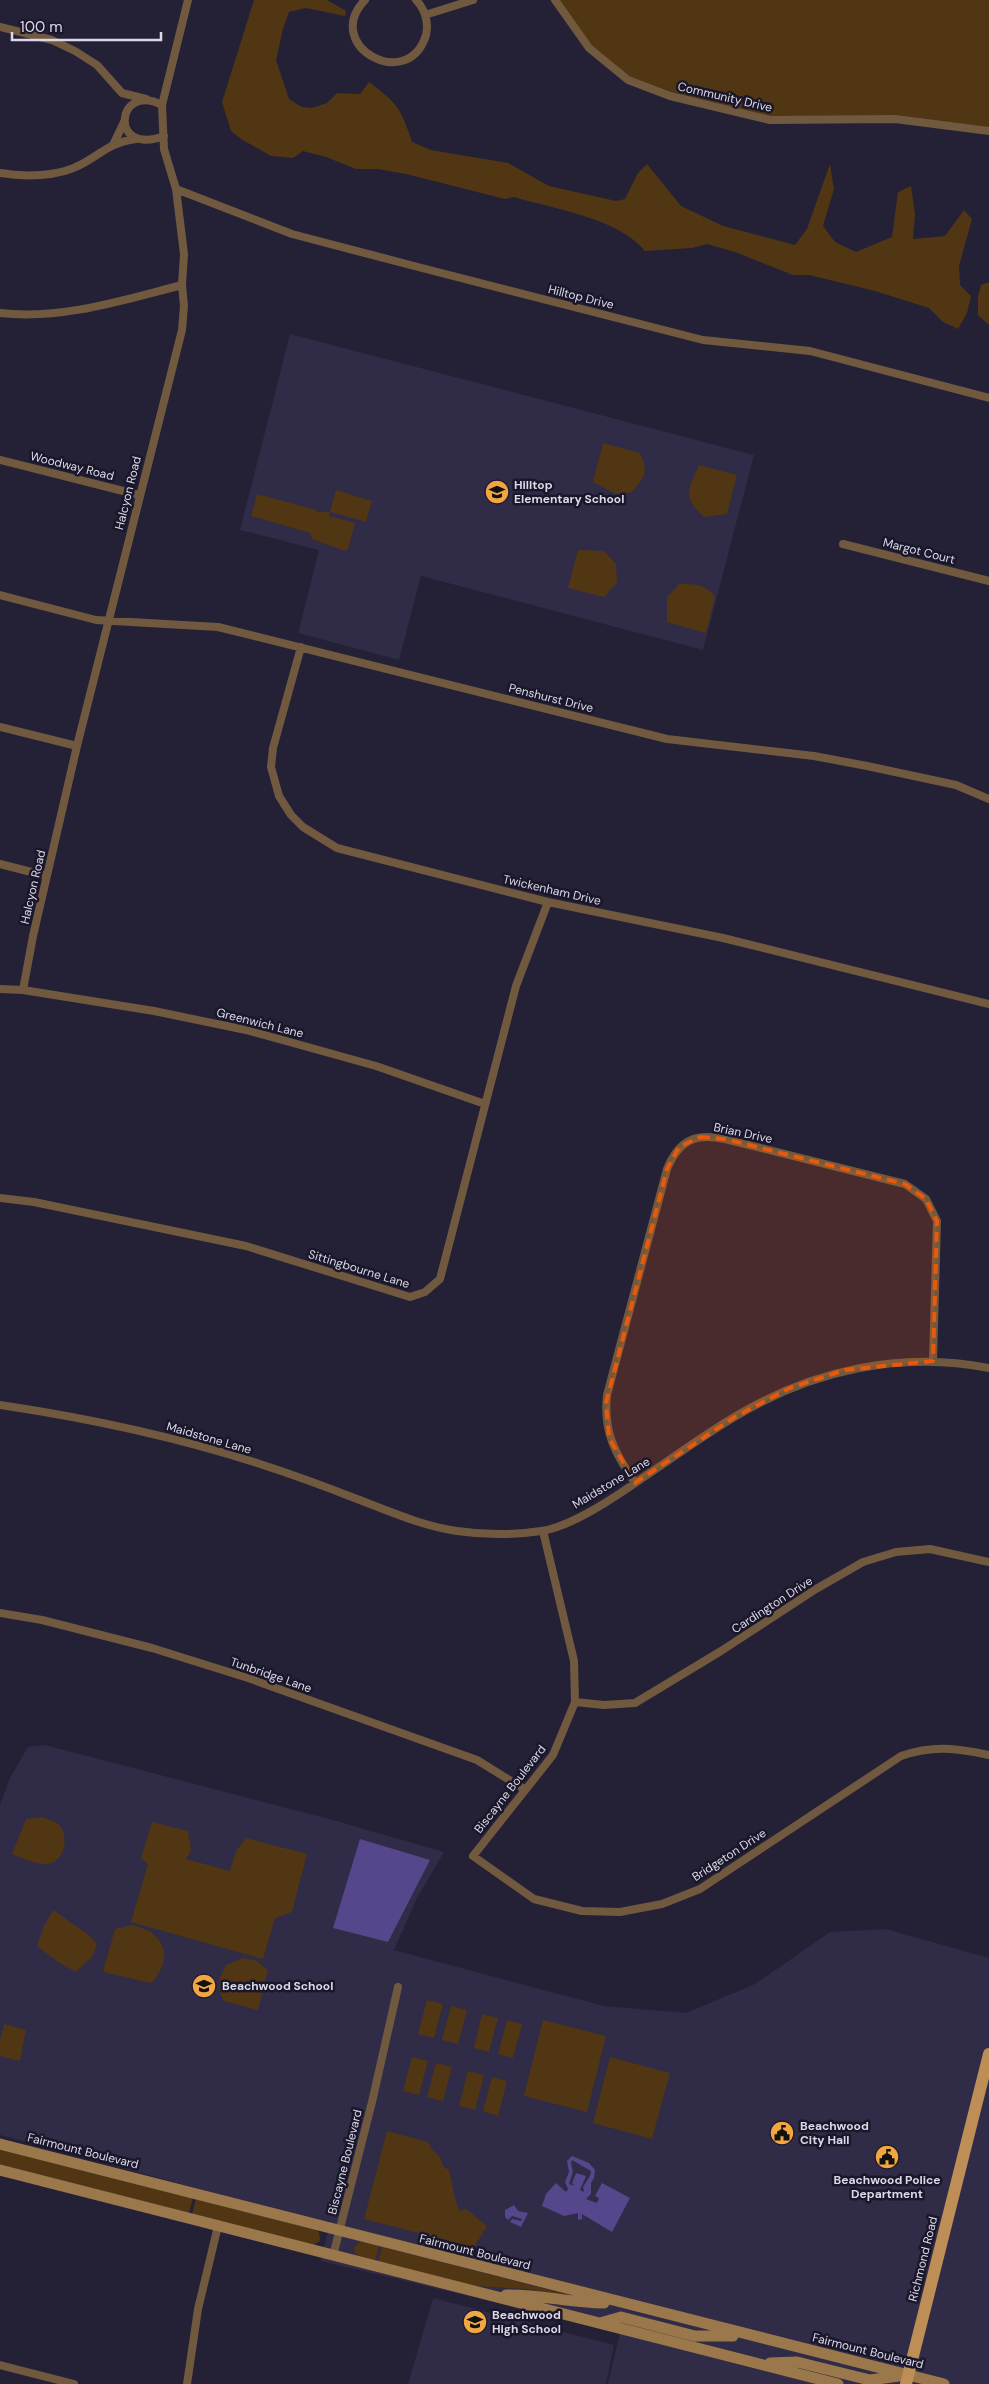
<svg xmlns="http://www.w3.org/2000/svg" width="989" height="2384" viewBox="0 0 989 2384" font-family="'DM Sans',sans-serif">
	<rect width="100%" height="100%" fill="#242036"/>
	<path fill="#302b46" d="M 290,334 L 754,455 L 703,650 L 421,576 L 399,660 L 298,633 L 319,550 L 240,530 Z
		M 45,1745 L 333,1820 L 444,1852 L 417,1898 L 394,1950 L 604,2006 L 686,2013 L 755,1984 L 830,1932 L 886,1929 L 989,1958 L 989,2384 L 608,2384 L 620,2332 L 321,2261 L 330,2221 L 314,2220 L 0,2135 L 0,1805 L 10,1778 L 28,1747 Z
		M 433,2298 L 614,2345 L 606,2384 L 408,2384 Z"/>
	<path fill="#513613" d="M 254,0 L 327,0 L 346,11 L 345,16 L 306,8 L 289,12 L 283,29 L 276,60 L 289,99 L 302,107 L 312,108 L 327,103 L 337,93 L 360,94 L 369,82 C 397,103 401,108 412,142 L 431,150 L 508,163 L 549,186 L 616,201 L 625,199 L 638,173 L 647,164 L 681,206 L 723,226 L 795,245 L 807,229 L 830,164 L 834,189 L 823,226 L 835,242 L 856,252 L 892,237 L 898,192 L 911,186 L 915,214 L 913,239 L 945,236 L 964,210 L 972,219 L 959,266 L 960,285 L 971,296 L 967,313 L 958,329 L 943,322 L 929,308 L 875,291 L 809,275 L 793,275 L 735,252 L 707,244 L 692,248 L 645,251 C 618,218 554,209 514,197 L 505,199 L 406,174 L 378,169 L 356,169 L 326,157 L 303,151 L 293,158 L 271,156 L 241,139 L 231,131 L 222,102 Z
		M 555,0 L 989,0 L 989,131 L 895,119 L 770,120 L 628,80 L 589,48 Z
		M 989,282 L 989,325 L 978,315 L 978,297 L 981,285 Z
		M 603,443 L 640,453 C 649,472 645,477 632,492 L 616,494 L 593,482 Z
		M 699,465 L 737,475 L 727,514 L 704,517 C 682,497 688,490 699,465 Z
		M 336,490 L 372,501 L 366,522 L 330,512 L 329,516 L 355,523 L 348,549 L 345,551 L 312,539 L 310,533 L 251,516 L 257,494 L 317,510 L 316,512 L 330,512 Z
		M 578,550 L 604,551 L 616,564 L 617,583 L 604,597 L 568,588 Z
		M 679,584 C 694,584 706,584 715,597 L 706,633 L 667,622 L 667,597 Z
		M 42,1817 C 46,1819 54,1821 57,1823 C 71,1835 65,1862 47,1864 C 37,1865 22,1858 12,1854 L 26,1819 Z
		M 152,1822 L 188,1831 L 191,1851 L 186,1859 L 230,1871 L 236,1851 L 246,1838 L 307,1854 L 292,1912 L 275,1918 L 263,1959 L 131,1922 L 148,1864 L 141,1858 Z
		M 53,1910 L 89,1935 L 97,1944 L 92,1957 L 76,1972 L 58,1962 L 37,1946 L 44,1926 Z
		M 133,1925 C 138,1927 146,1929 151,1932 C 171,1947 166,1968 151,1983 L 103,1972 L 115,1929 Z
		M 243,1958 L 257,1961 L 268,1970 L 258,2010 L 224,2001 C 216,1985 218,1980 226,1965 Z
		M 427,2000 L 443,2004 L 434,2038 L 418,2034 Z
		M 451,2006 L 467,2010 L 458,2044 L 442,2040 Z
		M 482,2014 L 498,2018 L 489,2052 L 474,2048 Z
		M 507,2020 L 522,2024 L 513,2058 L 498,2054 Z
		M 543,2020 L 606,2036 L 587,2112 L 524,2096 Z
		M 4,2024 L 26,2030 L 20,2061 L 0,2056 L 0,2040 Z
		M 412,2057 L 428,2061 L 419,2095 L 403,2091 Z
		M 610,2057 L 670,2073 L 652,2139 L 593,2123 Z
		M 436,2063 L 452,2067 L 443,2101 L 427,2097 Z
		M 468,2071 L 484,2075 L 475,2110 L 459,2106 Z
		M 492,2077 L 507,2081 L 498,2116 L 483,2111 Z
		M 387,2131 L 428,2142 L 432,2150 L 438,2154 L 444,2167 L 449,2170 L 456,2202 L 460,2211 L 466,2209 L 487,2226 L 474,2247 L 364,2219 Z
		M 0,2149 L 193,2198 L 189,2213 L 0,2165 Z
		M 196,2199 L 316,2230 L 319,2232 L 320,2241 L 313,2245 L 192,2214 Z
		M 361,2241 L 379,2246 L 375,2261 L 355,2254 L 354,2247 Z
		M 382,2247 L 577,2297 L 574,2300 L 529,2289 L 474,2286 L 378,2262 Z"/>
	<path fill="#56478c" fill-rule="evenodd" d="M 360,1839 L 430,1860 L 388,1942 L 333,1928 Z
		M 572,2156 L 589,2163 L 595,2170 L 594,2178 L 591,2183 L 591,2194 L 586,2199 L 597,2203 L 599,2198 L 595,2196 L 602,2183 L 630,2198 L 612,2232 L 582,2214 L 582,2219 L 578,2220 L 578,2213 L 564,2216 L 542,2206 L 546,2194 L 556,2183 L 566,2192 L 568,2189 L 565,2182 L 569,2172 L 567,2161 ZM 572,2160 L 591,2171 L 590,2176 L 583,2187 L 584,2192 L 580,2190 L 586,2176 L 576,2173 L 572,2183 L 575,2186 L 569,2184 L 573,2172 L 571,2163 Z
		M 514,2205 L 518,2211 L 528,2213 L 521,2227 L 510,2222 L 512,2219 L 521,2221 L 522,2219 L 512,2216 L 508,2220 L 505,2217 L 505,2210 Z"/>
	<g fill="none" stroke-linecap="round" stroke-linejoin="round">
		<path stroke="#70593f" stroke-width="8" d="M 365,0 C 321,45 408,94 426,35 C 429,23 425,9 416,0
			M 555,0 L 589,48 L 628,80 L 670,96 L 770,120 L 895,119 L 989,131
			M 425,15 L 473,0
			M 0,27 L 52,40 L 75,51 L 97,65 L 122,93 L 146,99
			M 162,105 C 116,81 108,157 164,136
			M 114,143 L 124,122
			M 0,173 C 24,177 58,177 80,165 C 103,153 108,143 136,139
			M 176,189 L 292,234 L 418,267 L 703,340 L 810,351 L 989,398
			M 0,313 C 62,320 123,300 182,285
			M 0,460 L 139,495
			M 843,544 L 989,581
			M 0,595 L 96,620 L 218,627 L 667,739 L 814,756 L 867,766 L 956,785 L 989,799
			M 301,647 L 273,748 L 271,767 L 279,796 L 291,815 L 303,827 L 337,848 L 548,902 L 723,938 L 989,1004
			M 0,727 L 77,746
			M 0,864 L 47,876
			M 0,989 L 23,990 L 154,1011 L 246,1030 L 376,1066 L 485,1104
			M 23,990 L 33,936 L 77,746 L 182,330 L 184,306 L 182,285 L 184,254 L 176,189 L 164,149 L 162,105 L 188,0
			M 0,1198 L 34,1202 L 246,1246 L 410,1297 L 425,1292 L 440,1279 L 516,986 L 548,902
			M 0,1405 C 87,1418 173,1436 257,1463 C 291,1474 324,1486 357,1499 C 389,1511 422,1526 457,1531 C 484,1535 514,1535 541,1531 C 572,1527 618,1495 644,1477 C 674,1457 704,1435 736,1416 C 813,1370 900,1351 989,1368
			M 635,1483 C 615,1453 603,1432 607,1395 L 667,1169 C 679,1140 695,1133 725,1139 L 905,1184 L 926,1199 L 937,1221 L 933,1361
			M 543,1531 L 574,1661 L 575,1702 L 553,1755 L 473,1856 L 534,1899 L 582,1911 L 620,1912 L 662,1904 L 700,1889 L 901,1756 C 933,1745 956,1748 989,1755
			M 0,1613 L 42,1620 L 152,1648 L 248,1678 L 477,1760 L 524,1789
			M 575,1702 L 604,1705 L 635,1703 L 721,1651 L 816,1589 L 863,1562 L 896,1552 L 930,1549 L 989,1562
			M 333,2256 L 372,2102 L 398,1987
			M 0,2365 L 74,2384
			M 187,2384 L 198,2309 L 218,2226"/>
		<path stroke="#9b774c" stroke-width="11" d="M 0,2144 L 944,2384
			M 0,2170 L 838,2384
			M 506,2295 C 540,2294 569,2303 604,2303
			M 600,2323 L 621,2317 L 695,2336 L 733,2336
			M 770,2363 L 797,2362 L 870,2380 L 899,2376"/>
		<path stroke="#bd8e55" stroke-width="12" d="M 906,2384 L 989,2054"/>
	</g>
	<path fill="#e8590c" fill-opacity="0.2" stroke="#e8590c" stroke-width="4" stroke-dasharray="10 6" stroke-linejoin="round" d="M 700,1137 L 725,1139 L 905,1184 L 926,1199 L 937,1221 L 933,1361 L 845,1370 L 790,1388 L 735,1417 L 635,1483 L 609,1438 L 606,1403 L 667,1169 L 679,1147 Z"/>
	<defs>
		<g id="school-disc" transform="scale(1.25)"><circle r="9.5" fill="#f1a640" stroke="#1b172b"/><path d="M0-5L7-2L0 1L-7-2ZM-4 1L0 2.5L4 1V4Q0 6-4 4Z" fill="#111"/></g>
		<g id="civic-disc" transform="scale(1.25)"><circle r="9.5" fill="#f1a640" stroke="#1b172b"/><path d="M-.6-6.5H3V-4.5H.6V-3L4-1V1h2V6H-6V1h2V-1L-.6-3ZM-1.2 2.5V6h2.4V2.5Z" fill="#111"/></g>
	</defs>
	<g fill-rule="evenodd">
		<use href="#school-disc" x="497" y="492"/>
		<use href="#school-disc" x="204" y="1986"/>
		<use href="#civic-disc" x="782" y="2133"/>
		<use href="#civic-disc" x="887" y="2157"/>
		<use href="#school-disc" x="475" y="2322"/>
	</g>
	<g text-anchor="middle" stroke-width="5" stroke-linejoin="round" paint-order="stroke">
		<g font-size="12" fill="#dbd9e8" stroke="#1b172b">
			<text transform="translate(725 97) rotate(13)" y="4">Community Drive</text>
			<text transform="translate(581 297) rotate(14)" y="4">Hilltop Drive</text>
			<text transform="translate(72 466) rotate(14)" y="4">Woodway Road</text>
			<text transform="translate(128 493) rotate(-76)" y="4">Halcyon Road</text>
			<text transform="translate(919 551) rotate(14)" y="4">Margot Court</text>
			<text transform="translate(551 698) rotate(14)" y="4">Penshurst Drive</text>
			<text transform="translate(33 887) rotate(-77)" y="4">Halcyon Road</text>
			<text transform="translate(552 890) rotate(13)" y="4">Twickenham Drive</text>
			<text transform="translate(260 1023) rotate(14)" y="4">Greenwich Lane</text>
			<text transform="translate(743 1133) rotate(12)" y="4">Brian Drive</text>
			<text transform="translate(359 1269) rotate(17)" y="4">Sittingbourne Lane</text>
			<text transform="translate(209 1438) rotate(16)" y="4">Maidstone Lane</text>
			<text transform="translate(611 1483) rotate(-31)" y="4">Maidstone Lane</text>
			<text transform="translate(772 1605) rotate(-33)" y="4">Cardington Drive</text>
			<text transform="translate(271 1675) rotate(19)" y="4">Tunbridge Lane</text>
			<text transform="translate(510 1789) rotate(-52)" y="4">Biscayne Boulevard</text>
			<text transform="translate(729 1855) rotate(-33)" y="4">Bridgeton Drive</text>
			<text transform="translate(83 2151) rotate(14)" y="4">Fairmount Boulevard</text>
			<text transform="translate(345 2162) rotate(-76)" y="4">Biscayne Boulevard</text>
			<text transform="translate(475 2252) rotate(14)" y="4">Fairmount Boulevard</text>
			<text transform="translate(923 2259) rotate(-76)" y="4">Richmond Road</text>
			<text transform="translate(868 2351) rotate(14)" y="4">Fairmount Boulevard</text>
		</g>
		<g font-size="12" font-weight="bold" fill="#dbd9e8" stroke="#1b172b" text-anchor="start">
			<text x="514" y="489">Hilltop<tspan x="514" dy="14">Elementary School</tspan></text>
			<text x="222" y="1990">Beachwood School</text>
			<text x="800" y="2130">Beachwood<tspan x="800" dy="14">City Hall</tspan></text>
			<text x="887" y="2184" text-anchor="middle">Beachwood Police<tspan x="887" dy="14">Department</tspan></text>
			<text x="492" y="2319">Beachwood<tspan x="492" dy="14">High School</tspan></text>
		</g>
	</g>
	<path d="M12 32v8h149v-8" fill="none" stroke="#dbd9e8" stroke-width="2.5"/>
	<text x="20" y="32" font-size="15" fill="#dbd9e8" stroke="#1b172b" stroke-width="4" paint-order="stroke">100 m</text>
</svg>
